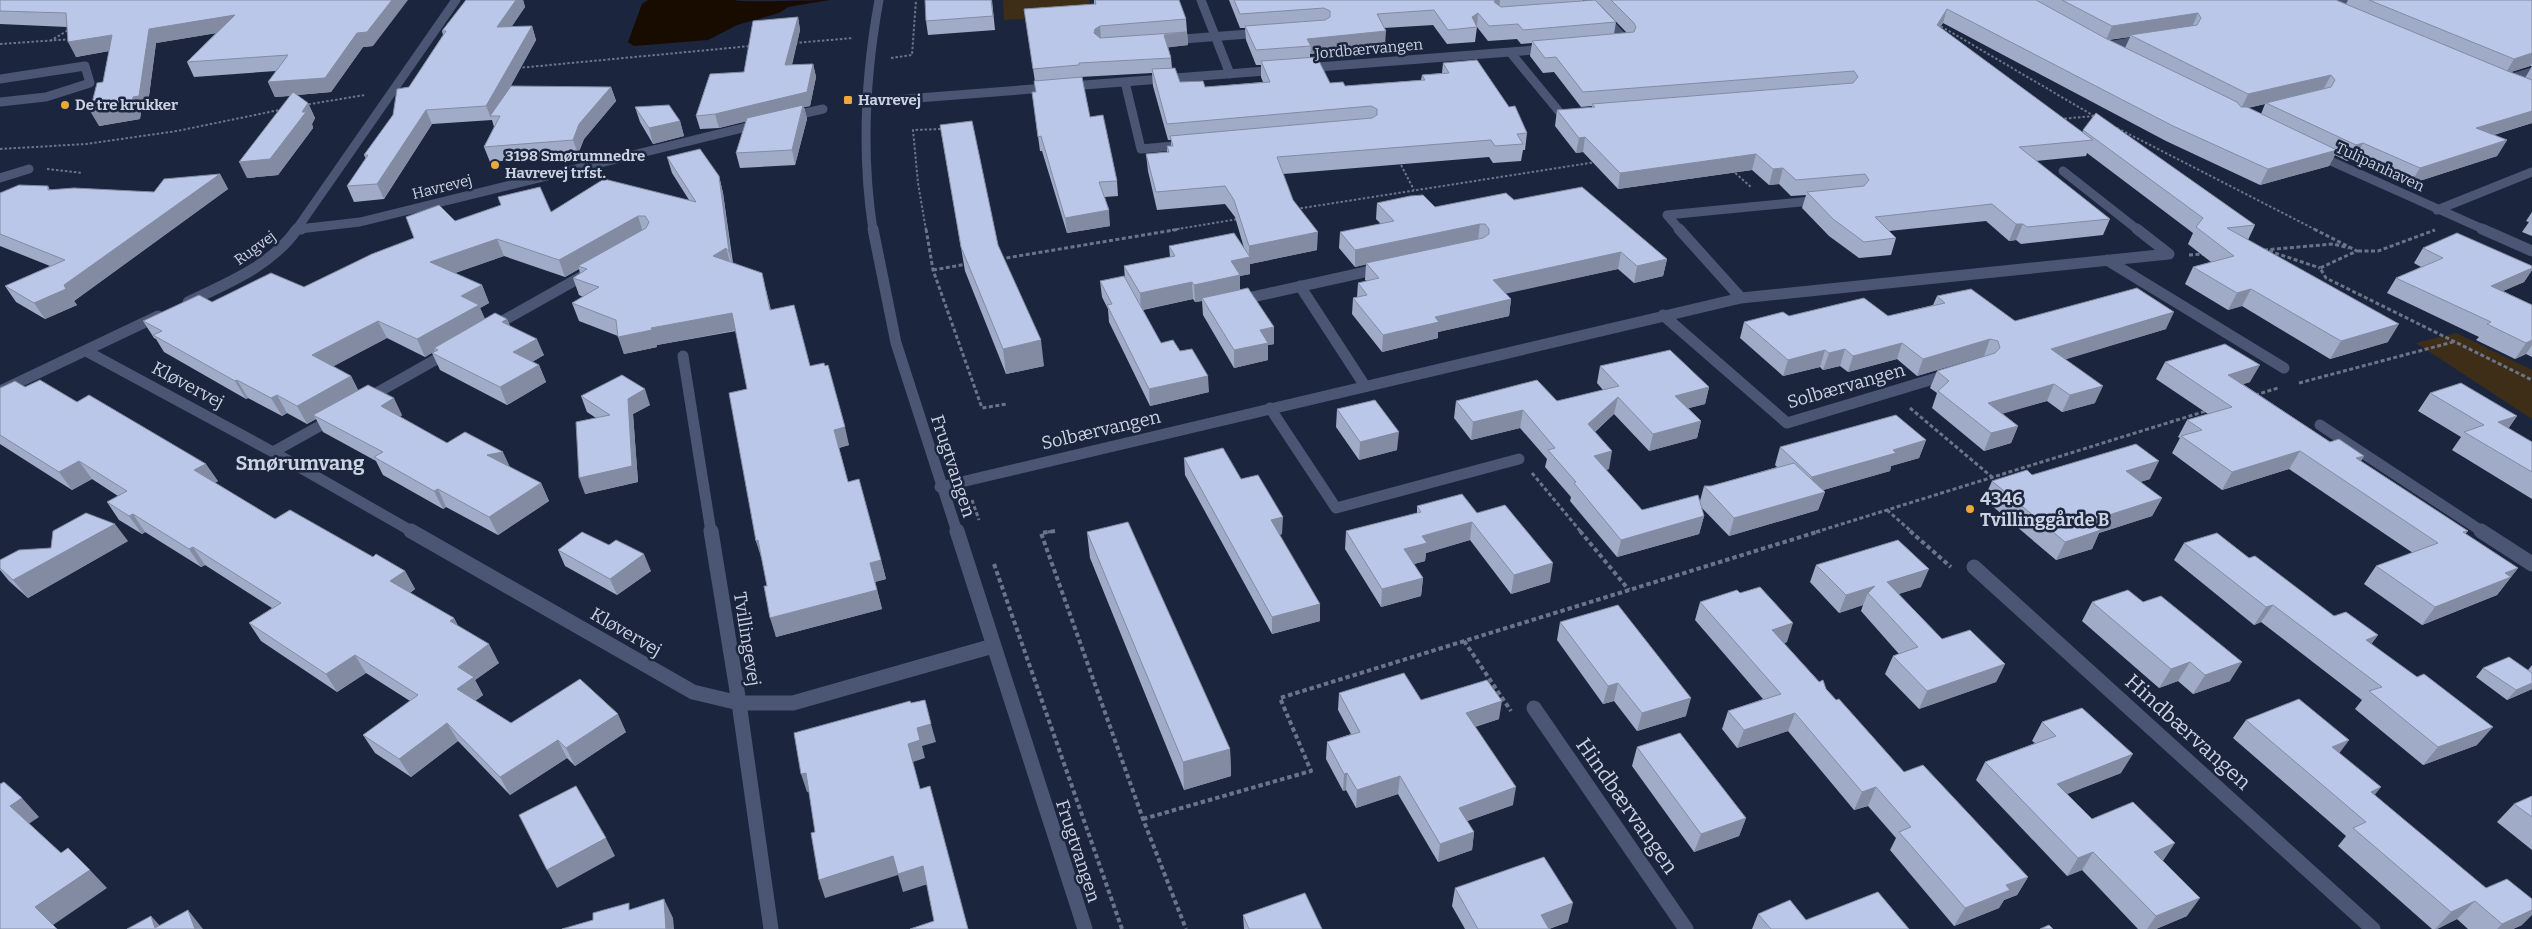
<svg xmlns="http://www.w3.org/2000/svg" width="2532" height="929" viewBox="0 0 2532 929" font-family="Bitter,serif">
	<rect width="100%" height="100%" fill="#1c253e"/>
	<path fill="#3f2e17" d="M 1003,0 L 1089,0 L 1092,16 L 1004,20 Z
		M 2456,333 L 2532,370 L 2532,419 L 2416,343 Z"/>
	<path fill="#180b00" d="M 648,0 L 734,0 C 741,3 814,0 829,0 L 788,7 L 779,13 L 737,25 L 708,40 L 634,46 L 628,42 L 642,4 Z"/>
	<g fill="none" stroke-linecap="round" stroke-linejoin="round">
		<path stroke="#6c7489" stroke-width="2" stroke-dasharray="2.5 2" stroke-linecap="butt" d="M 1937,24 L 2094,116
			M 50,41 L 70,29
			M 795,43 L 853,38
			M 0,44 L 72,39
			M 891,58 L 912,55 L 916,0
			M 518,68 L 751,46
			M 304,105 L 365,95
			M 2060,119 L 2094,116
			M 2117,128 L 2316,230
			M 0,149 L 86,144 L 177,131 L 284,109
			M 1399,161 L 1414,190
			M 47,169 L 82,173
			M 1732,170 L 1752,188
			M 1296,209 L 1596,162
			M 926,230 L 918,183 L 913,130 L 940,129
			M 1172,230 L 1238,219"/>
		<path stroke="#6c7489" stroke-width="3" stroke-dasharray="4 2.5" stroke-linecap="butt" d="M 926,229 L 933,270 L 982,408 L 1007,404
			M 2314,229 L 2357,251 L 2320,268 L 2326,278 L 2532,380
			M 2264,250 L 2333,244 L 2349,248
			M 2269,251 L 2320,268
			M 2358,251 L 2378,251 L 2435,230
			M 2189,255 L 2205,254
			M 1000,259 L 1180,229
			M 933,270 L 967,264
			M 2299,383 L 2453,342
			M 2255,395 L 2278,388
			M 1910,408 L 1992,477
			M 1532,473 L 1581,532
			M 972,500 L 979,520
			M 1887,510 L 1912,532
			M 1048,532 L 1055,531
			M 1816,532 L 2206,411"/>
		<path stroke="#6c7489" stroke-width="4" stroke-dasharray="4.5 3" stroke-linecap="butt" d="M 1055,531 L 1041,533 L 1143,819 L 1186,929
			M 1580,531 L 1629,590
			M 1910,531 L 1951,567
			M 994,564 L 1122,929
			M 1464,641 L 1511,711
			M 1143,819 L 1311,771 L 1280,698 L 1820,531"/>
		<path stroke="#4a5673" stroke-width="9" d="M 2323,4 L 2349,0
			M 1171,40 L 1261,33
			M 2102,47 L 2143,40
			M 0,79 L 85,66 L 90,83 L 46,97 L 0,102
			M 2505,80 L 2532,72"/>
		<path stroke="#4a5673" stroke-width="9" d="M 1201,0 L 1230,74
			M 1588,0 L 1627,42 L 1622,43
			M 1510,52 L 1562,115 L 1572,114
			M 1305,68 L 1547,49
			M 1125,82 L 1141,149 L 1184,145
			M 866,102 L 1278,70
			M 788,117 L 823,109
			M 2315,154 L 2485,230
			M 2063,171 L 2138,230
			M 0,178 L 29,169
			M 2437,210 L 2532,172
			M 299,229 L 360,222 L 759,124
			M 296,230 L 456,0
			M 1680,230 L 1667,215 L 1821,200"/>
		<path stroke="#4a5673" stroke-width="11" d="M 299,229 L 301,229
			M 1679,229 L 1741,298
			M 2482,229 L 2532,251
			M 2107,260 L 2284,368
			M 1300,286 L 1365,386
			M 1239,300 L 1383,268
			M 188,302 C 228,283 271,266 297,229
			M 1663,315 L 1787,423 L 1950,374
			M 492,327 L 588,273
			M 86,351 L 273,452 L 413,532
			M 683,356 L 711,532
			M 0,391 L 158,316
			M 366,399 L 449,352
			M 1270,408 L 1336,508 L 1519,459
			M 2320,425 L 2483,532
			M 273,452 L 334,418
			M 940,487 L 1741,298 L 2169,254 L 2137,229"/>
		<path stroke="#4a5673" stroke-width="15" d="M 411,531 L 693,692 L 739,703 L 793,703 L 993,646
			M 711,531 L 739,703 L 771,929
			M 2481,531 L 2532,564
			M 1974,567 L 2373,929
			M 1534,708 L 1686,929"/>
		<path stroke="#4a5673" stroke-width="9" d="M 873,230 C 861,153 865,77 879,0"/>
		<path stroke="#4a5673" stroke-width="11" d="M 873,229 L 896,343 L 957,532"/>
		<path stroke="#4a5673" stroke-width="15" d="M 957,531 L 1085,929"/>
	</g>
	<path fill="#a0abc8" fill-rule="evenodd" d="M 0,0 L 373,46 L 363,47 L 331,92 L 297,95 L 308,103 L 315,118 L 312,124 L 313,128 L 278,175 L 247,178 L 290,96 L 275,97 L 268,82 L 276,71 L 194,77 L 187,62 L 216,33 L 156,43 L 147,111 L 141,112 L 140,119 L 99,126 L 103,82 L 109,51 L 76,57 L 67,27 L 0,24 Z
		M 466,0 L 523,0 L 525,7 L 511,27 L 532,26 L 536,40 L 509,89 L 611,87 L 616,101 L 584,139 L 578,154 L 490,162 L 484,147 L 494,127 L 492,120 L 432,124 L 384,199 L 354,202 L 347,186 L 366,159 L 364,155 L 393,115 L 409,87 L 443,35 L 442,31 Z
		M 992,0 L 995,30 L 928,35 L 926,21 Z
		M 1094,0 L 1179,0 L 1186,19 L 1188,45 L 1168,47 L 1171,58 L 1172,68 L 1180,82 L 1205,87 L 1263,82 L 1261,77 L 1261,65 L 1256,65 L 1246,40 L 1245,28 L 1240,28 L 1229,0 L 1583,0 L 1583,1 L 1616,22 L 1614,34 L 1627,33 L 1595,0 L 2336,0 L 2346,4 L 2348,0 L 2532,0 L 2532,66 L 2530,66 L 2511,72 L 2525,78 L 2532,66 L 2532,123 L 2494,135 L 2507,140 L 2497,156 L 2410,184 L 2355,158 L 2347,161 L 2335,155 L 2329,166 L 2260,185 L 2166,141 L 1943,23 L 1940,27 L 2082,133 L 2083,130 L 2255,225 L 2248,240 L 2388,342 L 2330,359 L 2242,306 L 2228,310 L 2185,284 L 2193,267 L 2211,262 L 2188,244 L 2193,233 L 2087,153 L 2086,156 L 2036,161 L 2110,219 L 2103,235 L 2021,244 L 2016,240 L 2009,241 L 1986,221 L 1889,231 L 1896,238 L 1891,255 L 1859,258 L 1829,236 L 1802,208 L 1806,195 L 1791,196 L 1779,184 L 1769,185 L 1752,170 L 1618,189 L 1583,152 L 1576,153 L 1555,126 L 1557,110 L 1592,108 L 1592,106 L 1581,107 L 1554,72 L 1543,73 L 1530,56 L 1532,43 L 1521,44 L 1517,39 L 1488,41 L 1477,27 L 1475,42 L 1447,44 L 1433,25 L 1384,28 L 1385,46 L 1310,54 L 1310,57 L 1330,83 L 1345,86 L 1421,80 L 1422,75 L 1442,73 L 1443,63 L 1527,133 L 1525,150 L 1523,150 L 1521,161 L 1493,163 L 1489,157 L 1283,174 L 1293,200 L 1317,250 L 1250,264 L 1250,274 L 1240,276 L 1240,290 L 1274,327 L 1274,344 L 1268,345 L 1268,360 L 1234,368 L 1203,315 L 1202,301 L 1195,302 L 1193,299 L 1143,310 L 1161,343 L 1180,351 L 1209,392 L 1150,406 L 1109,322 L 1108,309 L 1102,297 L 1100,281 L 1125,280 L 1124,266 L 1170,257 L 1169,246 L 1244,248 L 1235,217 L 1225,204 L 1157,210 L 1148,171 L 1146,154 L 1167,152 L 1167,146 L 1171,146 L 1171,140 L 1168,140 L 1153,86 L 1152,73 L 1080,77 L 1090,117 L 1117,181 L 1118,196 L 1105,197 L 1110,226 L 1067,233 L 1042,151 L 1040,151 L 1032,92 L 1036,92 L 1035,82 L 1024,9 L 1094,4 ZM 2130,37 L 2125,48 L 2109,40 L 2122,38 ZM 2265,104 L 2261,114 L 2248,108 Z
		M 798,17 L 800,30 L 792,65 L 813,64 L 816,77 L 810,106 L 804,107 L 807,119 L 795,165 L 740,168 L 736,153 L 746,121 L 719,128 L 700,129 L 696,116 L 744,72 Z
		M 635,107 L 680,121 L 684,136 L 653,144 L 640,122 Z
		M 940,125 L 998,245 L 1044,366 L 1006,374 L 965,271 Z
		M 667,157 L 719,176 L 723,193 L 733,263 L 766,290 L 771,310 L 810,366 L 849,445 L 839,448 L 848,482 L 881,560 L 886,579 L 875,582 L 882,609 L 776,637 L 762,558 L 756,541 L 747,389 L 736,331 L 657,345 L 657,347 L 624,354 L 618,336 L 579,321 L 572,303 L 583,297 L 579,295 L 573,278 L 580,273 L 579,269 L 565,277 L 504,256 L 455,273 L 482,285 L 489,303 L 480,308 L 485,319 L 507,319 L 510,326 L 544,355 L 532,362 L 539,365 L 546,382 L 507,405 L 440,370 L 432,353 L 435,351 L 425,357 L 387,338 L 333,366 L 351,376 L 358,390 L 402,415 L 400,417 L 447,443 L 510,467 L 541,483 L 549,501 L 498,535 L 446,507 L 443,509 L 383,475 L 376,461 L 323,432 L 316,419 L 307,424 L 287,413 L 282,416 L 248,398 L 246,399 L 164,352 L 156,339 L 154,338 L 143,321 L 212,302 L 304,287 L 414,238 L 455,221 L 689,200 L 672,173 Z
		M 220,174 L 228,189 L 74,301 L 77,305 L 45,319 L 16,302 L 5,286 L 50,266 L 0,246 L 0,193 L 48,186 L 50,190 L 154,192 Z
		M 1514,200 L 1667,259 L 1663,276 L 1634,283 L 1618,269 L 1505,293 L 1511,299 L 1509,316 L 1438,332 L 1438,338 L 1382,352 L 1352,314 L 1353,298 L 1357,297 L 1358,283 L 1367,281 L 1365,280 L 1366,264 L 1355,267 L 1339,248 L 1340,232 L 1381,224 L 1376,219 L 1377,203 L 1435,207 Z
		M 2532,212 L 2532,236 L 2522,232 L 2529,222 L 2526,221 Z
		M 2423,248 L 2532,266 L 2532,270 L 2524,282 L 2503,291 L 2532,305 L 2532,357 L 2526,354 L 2515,359 L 2476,340 L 2479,337 L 2387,293 L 2396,278 L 2421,267 L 2414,263 Z
		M 1937,296 L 2015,321 L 2166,329 L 2065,359 L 2095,403 L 2062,412 L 2047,401 L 2002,413 L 2018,426 L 2011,443 L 1984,451 L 1932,408 L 1937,393 L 1930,388 L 1937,371 L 1985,356 L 1984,356 L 1917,376 L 1897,359 L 1848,372 L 1840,366 L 1823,370 L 1820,367 L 1783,376 L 1740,338 L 1744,322 L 1789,316 L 1888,316 L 1933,305 Z
		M 2165,362 L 2250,382 L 2243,384 L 2330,442 L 2364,456 L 2361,461 L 2468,531 L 2465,534 L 2518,568 L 2497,595 L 2422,625 L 2364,584 L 2376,566 L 2413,553 L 2289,469 L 2222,490 L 2172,453 L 2180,438 L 2178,437 L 2187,420 L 2208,414 L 2156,379 Z
		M 1600,366 L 1709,387 L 1705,404 L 1688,408 L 1701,421 L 1697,438 L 1649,451 L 1614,414 L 1595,432 L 1609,469 L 1606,470 L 1642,510 L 1700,501 L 1704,486 L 1711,486 L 1777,467 L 1775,465 L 1780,447 L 1926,440 L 1919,458 L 1891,466 L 1890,471 L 1823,490 L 1825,492 L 1818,510 L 1729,536 L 1701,507 L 1704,516 L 1699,534 L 1617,557 L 1570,501 L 1571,497 L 1545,467 L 1547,459 L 1520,428 L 1471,440 L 1454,418 L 1456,401 L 1557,401 L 1603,390 L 1597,383 Z
		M 25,387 L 77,402 L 218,481 L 215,483 L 275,519 L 373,557 L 405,571 L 415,589 L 410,593 L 454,618 L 458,626 L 499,663 L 475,680 L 483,695 L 475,701 L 511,723 L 626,732 L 575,766 L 567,758 L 510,795 L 458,741 L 411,777 L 375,753 L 363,735 L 410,701 L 366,673 L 337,692 L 261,641 L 249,623 L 272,608 L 205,565 L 201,567 L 145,532 L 142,534 L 119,520 L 107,502 L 118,496 L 92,479 L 72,490 L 0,444 L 0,388 Z
		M 2430,393 L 2517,416 L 2508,429 L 2532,442 L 2532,499 L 2452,450 L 2461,437 L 2418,411 Z
		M 581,396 L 650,405 L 633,414 L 638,482 L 585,494 L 596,418 L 587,412 Z
		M 1337,409 L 1397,450 L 1359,460 L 1336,427 Z
		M 1184,458 L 1241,479 L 1282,534 L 1279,535 L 1320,621 L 1272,634 L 1185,475 Z
		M 2032,475 L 2150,479 L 2140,482 L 2162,498 L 2152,516 L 2099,533 L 2092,549 L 2056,560 L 1984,499 L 1992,481 Z
		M 1417,506 L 1477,513 L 1550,582 L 1511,594 L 1470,540 L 1426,553 L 1425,561 L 1414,564 L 1423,578 L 1421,596 L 1381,607 L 1345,549 L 1346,531 L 1417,513 Z
		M 1087,532 L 1230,749 L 1231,776 L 1184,790 L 1090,558 Z
		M 128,541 L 28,598 L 9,581 L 0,570 L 0,560 L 51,548 Z
		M 2184,543 L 2249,558 L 2334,616 L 2378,635 L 2371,644 L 2417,677 L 2477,745 L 2423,765 L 2355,709 L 2362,700 L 2261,622 L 2254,625 L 2174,560 Z
		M 558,550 L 651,571 L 617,595 L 565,566 Z
		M 1816,565 L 1921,587 L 1898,594 L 1942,639 L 2005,664 L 1996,682 L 1919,709 L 1885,674 L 1893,656 L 1899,654 L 1861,611 L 1863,605 L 1839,613 L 1810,582 Z
		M 1700,602 L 1787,642 L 1784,643 L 1826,689 L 1904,772 L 2028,877 L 2017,895 L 2004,900 L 1999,908 L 1954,926 L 1890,850 L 1896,838 L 1868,806 L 1854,810 L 1788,731 L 1737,748 L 1722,729 L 1728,711 L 1763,699 L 1695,620 Z
		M 2092,602 L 2230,681 L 2193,694 L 2178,681 L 2159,688 L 2082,621 Z
		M 1560,622 L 1686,716 L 1637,731 L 1614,701 L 1603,704 L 1557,640 Z
		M 2532,665 L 2532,689 L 2507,700 L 2476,677 L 2483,668 L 2528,670 Z
		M 1339,693 L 1421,700 L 1499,719 L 1475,727 L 1513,805 L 1467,821 L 1474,832 L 1472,850 L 1438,862 L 1398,794 L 1356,808 L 1346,790 L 1343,791 L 1326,759 L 1327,742 L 1351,734 L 1338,710 Z
		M 2246,720 L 2349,740 L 2339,753 L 2375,795 L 2522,925 L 2513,929 L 2468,929 L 2457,919 L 2437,929 L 2432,929 L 2338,846 L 2346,836 L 2233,738 Z
		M 2042,722 L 2121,773 L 2067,794 L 2092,819 L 2163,861 L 2187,916 L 2156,929 L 2138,929 L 2082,870 L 2067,876 L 1976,780 L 1985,762 L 2035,743 L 2032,741 Z
		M 1637,747 L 1746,818 L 1739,836 L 1694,852 L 1632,766 Z
		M 2532,796 L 2532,850 L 2497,822 L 2514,804 Z
		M 1455,888 L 1568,922 L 1549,929 L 1465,929 L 1452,906 Z
		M 1758,914 L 1806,920 L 1909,929 L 1752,929 Z
		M 1243,915 L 1322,929 L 1244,929 Z"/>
	<path fill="#828ba2" d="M 392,0 L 408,0 L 373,46 L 363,47 L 331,92 L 275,97 L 268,82 L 357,33 Z
		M 513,0 L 523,0 L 525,7 L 502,41 L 497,27 Z
		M 1495,0 L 1500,0 L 1499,9 L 1494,12 Z
		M 1947,9 L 1943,23 L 1932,39 L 1937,25 Z
		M 1478,13 L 1477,27 L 1472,17 Z
		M 2198,13 L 2192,27 L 2130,35 L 2130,37 L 2106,40 L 2112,26 Z
		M 235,15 L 242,29 L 156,43 L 147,111 L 141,112 L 140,119 L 99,126 L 90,111 L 149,29 Z
		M 798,17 L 800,30 L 788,79 L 785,65 Z
		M 532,26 L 536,40 L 494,116 L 490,116 L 492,120 L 486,106 Z
		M 1100,26 L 1101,39 L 1094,33 L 1095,29 Z
		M 1386,31 L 1385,46 L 1310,54 L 1311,46 L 1307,39 Z
		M 1187,32 L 1188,45 L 1164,48 L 1164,35 Z
		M 112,35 L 120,49 L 76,57 L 68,42 Z
		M 2532,53 L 2532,63 L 2530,66 L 2505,74 L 2514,59 Z
		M 813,64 L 816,77 L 810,106 L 804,107 L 807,119 L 795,165 L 792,150 L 803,108 L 719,128 L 715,114 Z
		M 2331,75 L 2323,90 L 2266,103 L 2265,104 L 2241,109 L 2248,94 Z
		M 611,87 L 616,101 L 584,139 L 578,154 L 573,140 L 579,124 Z
		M 308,103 L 315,118 L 312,124 L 313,128 L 278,175 L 247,178 L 239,162 L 302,112 Z
		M 426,110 L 432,124 L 384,199 L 377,184 Z
		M 2532,111 L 2532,123 L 2466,143 L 2476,128 Z
		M 680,121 L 684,136 L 653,144 L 649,128 Z
		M 1585,137 L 1583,152 L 1576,153 L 1579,138 Z
		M 2507,140 L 2497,156 L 2410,184 L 2420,168 Z
		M 2363,143 L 2355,158 L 2347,161 L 2356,145 Z
		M 2337,150 L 2329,166 L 2260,185 L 2268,169 Z
		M 1756,154 L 1752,170 L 1618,189 L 1620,173 Z
		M 1783,168 L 1779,184 L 1769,185 L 1773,169 Z
		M 220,174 L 228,189 L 74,301 L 77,305 L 45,319 L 34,303 L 64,285 Z
		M 719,176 L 723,193 L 733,269 L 729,252 Z
		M 1109,210 L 1110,226 L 1067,233 L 1065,218 Z
		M 638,216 L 643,232 L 578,266 L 579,269 L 565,277 L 559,260 Z
		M 1480,224 L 1478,240 L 1355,267 L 1355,250 Z
		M 2016,224 L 2023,224 L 2016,240 L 2009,241 Z
		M 1318,232 L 1317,250 L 1250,264 L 1250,274 L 1240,276 L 1240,292 L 1202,298 L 1202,301 L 1195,302 L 1194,285 L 1231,261 L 1249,257 L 1249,246 Z
		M 497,239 L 504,256 L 438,279 L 430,262 Z
		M 726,248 L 731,265 L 713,256 Z
		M 1621,252 L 1618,269 L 1491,297 L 1493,280 Z
		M 1667,259 L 1663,276 L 1634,283 L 1637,266 Z
		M 2532,268 L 2532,270 L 2524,282 L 2480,301 L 2491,286 Z
		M 1192,282 L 1193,299 L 1141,310 L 1140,293 Z
		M 482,285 L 489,303 L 480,308 L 486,322 L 434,348 L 435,351 L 425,357 L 417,339 L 461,296 Z
		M 2251,289 L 2242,306 L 2228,310 L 2237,293 Z
		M 1511,299 L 1509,316 L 1438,332 L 1438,338 L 1382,352 L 1383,335 L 1435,317 Z
		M 2174,312 L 2166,329 L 2044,366 L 2051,349 Z
		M 732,313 L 737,330 L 657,345 L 657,347 L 624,354 L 618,337 L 651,328 Z
		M 507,319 L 514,336 L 502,322 Z
		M 378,321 L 387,338 L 321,373 L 312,355 Z
		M 2399,324 L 2388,342 L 2330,359 L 2341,341 Z
		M 1274,327 L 1274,344 L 1268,345 L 1268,360 L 1234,368 L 1234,350 L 1260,330 Z
		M 537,339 L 544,355 L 520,369 L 513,352 Z
		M 1990,339 L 1984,356 L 1917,376 L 1923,359 Z
		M 1041,340 L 1044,366 L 1006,374 L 1003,349 Z
		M 2532,340 L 2532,345 L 2526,354 L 2515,359 L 2526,343 Z
		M 1902,343 L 1897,359 L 1848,372 L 1853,356 Z
		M 1845,349 L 1840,366 L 1823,370 L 1829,353 Z
		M 1825,350 L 1820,367 L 1783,376 L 1788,360 Z
		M 539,365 L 546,382 L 507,405 L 500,387 Z
		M 2260,365 L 2250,382 L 2219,392 L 2228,375 Z
		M 351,376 L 360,394 L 313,415 L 316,419 L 307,424 L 297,406 Z
		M 1208,376 L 1209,392 L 1150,406 L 1149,389 Z
		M 237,380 L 248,398 L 246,399 L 235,381 Z
		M 2054,384 L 2047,401 L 1981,420 L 1988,403 Z
		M 2103,386 L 2095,403 L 2062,412 L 2070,395 Z
		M 1709,387 L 1705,404 L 1671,413 L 1675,396 Z
		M 645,389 L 650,405 L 633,414 L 638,482 L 585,494 L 579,478 L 628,399 Z
		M 277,395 L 287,413 L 282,416 L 271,398 Z
		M 1618,397 L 1614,414 L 1584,441 L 1588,424 Z
		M 394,398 L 402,415 L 389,423 L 381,406 Z
		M 1523,410 L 1520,428 L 1471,440 L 1473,422 Z
		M 2517,416 L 2504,434 L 2498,422 Z
		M 1701,421 L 1697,438 L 1649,451 L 1653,434 Z
		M 2018,426 L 2011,443 L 1984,451 L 1991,433 Z
		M 845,427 L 849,445 L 838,448 L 834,430 Z
		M 1399,432 L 1397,450 L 1359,460 L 1360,442 Z
		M 1926,440 L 1919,458 L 1891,466 L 1890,471 L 1806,495 L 1812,477 L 1893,450 Z
		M 1612,451 L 1609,469 L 1591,474 L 1594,456 Z
		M 2300,451 L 2289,469 L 2222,490 L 2232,472 Z
		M 503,452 L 511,469 L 487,455 Z
		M 2364,456 L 2353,473 L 2356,458 Z
		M 79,461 L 92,479 L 72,490 L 59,472 Z
		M 2159,461 L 2150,479 L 2117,489 L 2126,471 Z
		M 206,464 L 218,481 L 205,488 L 194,470 Z
		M 541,483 L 549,501 L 498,535 L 489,517 Z
		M 438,489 L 446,507 L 443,509 L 434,491 Z
		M 1825,492 L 1818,510 L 1729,536 L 1734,518 Z
		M 2162,498 L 2152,516 L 2099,533 L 2092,549 L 2056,560 L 2065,542 L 2090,521 Z
		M 133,514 L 145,532 L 142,534 L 129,516 Z
		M 1704,516 L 1699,534 L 1617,557 L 1621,540 Z
		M 1283,517 L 1282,534 L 1271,537 L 1271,520 Z
		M 1472,522 L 1470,540 L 1426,553 L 1425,561 L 1403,567 L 1404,549 L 1422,536 Z
		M 115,524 L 128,541 L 28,598 L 13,580 Z
		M 758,540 L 762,560 L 756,541 Z
		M 193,547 L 205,565 L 201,567 L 189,549 Z
		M 644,554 L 651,571 L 617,595 L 610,579 Z
		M 881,560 L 886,579 L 874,582 L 870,563 Z
		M 1553,563 L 1550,582 L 1511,594 L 1514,575 Z
		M 2518,568 L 2497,595 L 2422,625 L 2435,607 L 2505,573 Z
		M 1929,569 L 1921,587 L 1880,600 L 1887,582 Z
		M 405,571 L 415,589 L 400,599 L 390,581 Z
		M 1423,578 L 1421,596 L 1381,607 L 1382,589 Z
		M 1875,586 L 1868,593 L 1863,605 L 1839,613 L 1846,595 Z
		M 877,590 L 882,609 L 776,637 L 770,618 Z
		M 1320,604 L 1320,621 L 1272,634 L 1272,617 Z
		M 2273,605 L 2261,622 L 2254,625 L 2266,607 Z
		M 454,618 L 464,637 L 450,621 Z
		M 1793,623 L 1787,642 L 1766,648 L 1772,630 Z
		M 2378,635 L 2365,653 L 2366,640 Z
		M 489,644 L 499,663 L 475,680 L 483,695 L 467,707 L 457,689 L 458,667 Z
		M 355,655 L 366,673 L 337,692 L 326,674 Z
		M 2190,662 L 2178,681 L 2159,688 L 2171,669 Z
		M 2242,662 L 2230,681 L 2193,694 L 2205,675 Z
		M 2005,664 L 1996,682 L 1919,709 L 1927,691 Z
		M 1618,683 L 1614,701 L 1603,704 L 1608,686 Z
		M 2532,683 L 2532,689 L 2507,700 L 2516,690 Z
		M 1691,698 L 1686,716 L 1637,731 L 1642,713 Z
		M 1502,701 L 1499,719 L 1463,730 L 1466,713 Z
		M 1795,713 L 1788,731 L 1737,748 L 1744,730 Z
		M 618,714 L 626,732 L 575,766 L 566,748 Z
		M 447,723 L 458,741 L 411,777 L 399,759 Z
		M 931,724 L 936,742 L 922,746 L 925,758 L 913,762 L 908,744 L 917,728 Z
		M 2493,727 L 2477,745 L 2423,765 L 2438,747 Z
		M 558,740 L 567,758 L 510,795 L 500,777 Z
		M 2349,740 L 2335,759 L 2332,747 Z
		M 1230,749 L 1231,776 L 1184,790 L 1183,762 Z
		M 2133,754 L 2121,773 L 2046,802 L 2057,784 Z
		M 806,773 L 812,791 L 807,792 L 801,774 Z
		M 1347,773 L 1346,790 L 1343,791 L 1344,774 Z
		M 1400,776 L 1398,794 L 1356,808 L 1357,790 Z
		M 1516,787 L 1513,805 L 1456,825 L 1459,808 Z
		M 1876,787 L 1868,806 L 1854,810 L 1862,792 Z
		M 2381,787 L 2366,806 L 2371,792 Z
		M 22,798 L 39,817 L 27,825 L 10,806 Z
		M 1746,818 L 1739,836 L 1694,852 L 1701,834 Z
		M 1474,832 L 1472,850 L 1438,862 L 1440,844 Z
		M 606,838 L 615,856 L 557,888 L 547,870 Z
		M 2175,843 L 2163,861 L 2154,852 Z
		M 2093,852 L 2082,870 L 2067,876 L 2078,858 Z
		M 893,856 L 923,866 L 928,884 L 903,892 L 898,875 L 825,898 L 819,880 Z
		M 90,870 L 107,888 L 53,925 L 35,907 Z
		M 2028,877 L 2017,895 L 2004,900 L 1999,908 L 1954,926 L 1965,908 L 2006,885 Z
		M 2200,898 L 2187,916 L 2156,929 L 2147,929 L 2156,916 Z
		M 664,899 L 673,918 L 674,929 L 666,929 Z
		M 2475,901 L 2457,919 L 2437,929 L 2435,929 L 2451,912 Z
		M 1573,903 L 1568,922 L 1549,929 L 1541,915 Z
		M 188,910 L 203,929 L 195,929 Z
		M 2532,910 L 2532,915 L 2522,925 L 2513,929 L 2497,929 L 2502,924 Z
		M 151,916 L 163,929 L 155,928 Z"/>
	<path fill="#bac7e8" stroke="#828ba2" d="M 0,0 L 392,0 L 367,32 L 357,33 L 325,78 L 268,82 L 288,55 L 187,62 L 235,15 L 149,29 L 139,96 L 133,97 L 132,103 L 90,111 L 97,83 L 103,82 L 112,35 L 68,42 L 66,13 L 0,11 Z
		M 466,0 L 516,0 L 497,27 L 532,26 L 486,106 L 426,110 L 377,184 L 347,186 L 368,155 L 364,155 L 393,115 L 397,89 L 409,87 L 446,31 L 442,31 Z
		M 925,0 L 991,0 L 993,16 L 926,21 Z
		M 1095,0 L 1179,0 L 1186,19 L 1100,26 L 1095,29 L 1094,33 L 1100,38 L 1187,32 L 1164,35 L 1171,58 L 1079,63 L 1079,65 L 1033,69 L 1024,9 L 1096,4 Z
		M 1234,0 L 1495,0 L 1494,2 L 1501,7 L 1595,0 L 1616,22 L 1523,30 L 1518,24 L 1489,26 L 1478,13 L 1472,17 L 1477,27 L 1448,30 L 1434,10 L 1377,14 L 1386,31 L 1307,39 L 1311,46 L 1256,50 L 1245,26 L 1325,20 L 1330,17 L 1330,11 L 1324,8 L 1240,14 Z
		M 1611,0 L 2036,0 L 2105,38 L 2237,102 L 2241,107 L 2247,107 L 2337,150 L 2268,169 L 2173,126 L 1947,9 L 1937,25 L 2093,140 L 2019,147 L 2110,219 L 2027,227 L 2023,224 L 2016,224 L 1992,204 L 1875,217 L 1896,238 L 1864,242 L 1833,219 L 1807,192 L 1864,186 L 1869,180 L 1865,174 L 1796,180 L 1783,168 L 1773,169 L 1756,154 L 1620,173 L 1585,137 L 1579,138 L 1557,110 L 1595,107 L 1592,104 L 1853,83 L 1858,77 L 1854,71 L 1583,92 L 1556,57 L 1545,58 L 1532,41 L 1634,32 L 1636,27 L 1634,23 Z
		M 2062,0 L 2336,0 L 2510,72 L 2532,80 L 2532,111 L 2476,128 L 2507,140 L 2420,168 L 2363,143 L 2356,145 L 2266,103 L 2331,87 L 2335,80 L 2331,75 L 2248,94 L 2130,35 L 2197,25 L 2201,18 L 2198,13 L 2112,26 Z
		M 2369,0 L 2532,0 L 2532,53 L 2514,59 Z
		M 798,17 L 785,65 L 813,64 L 807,92 L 715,114 L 696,116 L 710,74 L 744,72 L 753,21 Z
		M 1317,57 L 1330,83 L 1343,82 L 1345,86 L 1425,80 L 1422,75 L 1449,73 L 1443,63 L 1477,60 L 1509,107 L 1515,106 L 1527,133 L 1517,134 L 1523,144 L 1495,146 L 1491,140 L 1277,157 L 1293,200 L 1318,232 L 1249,246 L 1234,200 L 1225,186 L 1156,192 L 1146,154 L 1169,152 L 1167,146 L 1173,146 L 1170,136 L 1372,118 L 1377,115 L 1377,109 L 1371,106 L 1167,124 L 1152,69 L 1175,68 L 1180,82 L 1203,81 L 1205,87 L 1270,82 L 1261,61 Z
		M 1082,77 L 1090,117 L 1103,115 L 1117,181 L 1099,182 L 1109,210 L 1065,218 L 1041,136 L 1038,137 L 1032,92 L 1036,92 L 1034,81 Z
		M 511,86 L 611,87 L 579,124 L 573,140 L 484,147 L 500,116 L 490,116 Z
		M 293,92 L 308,103 L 302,112 L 306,112 L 270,159 L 239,162 Z
		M 669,105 L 680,121 L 649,128 L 635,107 Z
		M 803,105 L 792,150 L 736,153 L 747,118 Z
		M 2096,113 L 2255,225 L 2227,228 L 2399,324 L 2341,341 L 2251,289 L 2237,293 L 2193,267 L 2234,256 L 2196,227 L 2203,218 L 2083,130 Z
		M 972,121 L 998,245 L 1041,340 L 1003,349 L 961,247 L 940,125 Z
		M 700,149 L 719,176 L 729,252 L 726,248 L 713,256 L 762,273 L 770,310 L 794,305 L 810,366 L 824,363 L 825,366 L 828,365 L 845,427 L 834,430 L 848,482 L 859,479 L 881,560 L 870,563 L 877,590 L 770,618 L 764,586 L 767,586 L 758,540 L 756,541 L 729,393 L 747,389 L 732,313 L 651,328 L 652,330 L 618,337 L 616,320 L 572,303 L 599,287 L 573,278 L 587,269 L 578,266 L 646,228 L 649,222 L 645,216 L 638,216 L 559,260 L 497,239 L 430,262 L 482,285 L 461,296 L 479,305 L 417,339 L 378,321 L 312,355 L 351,376 L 297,406 L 277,395 L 271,398 L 237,380 L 235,381 L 153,335 L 162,331 L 143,321 L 199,295 L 212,302 L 271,273 L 304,287 L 372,254 L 414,238 L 406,217 L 439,205 L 455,221 L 501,205 L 498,197 L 540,187 L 551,212 L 604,179 L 696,202 L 667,157 Z
		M 220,174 L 64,285 L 66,289 L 34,303 L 5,286 L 65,260 L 0,234 L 0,193 L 19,185 L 48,186 L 48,190 L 74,188 L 154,192 L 164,179 Z
		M 1582,187 L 1667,259 L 1637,266 L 1621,252 L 1493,280 L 1511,299 L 1435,317 L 1439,322 L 1383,335 L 1353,298 L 1367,295 L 1358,283 L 1379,278 L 1366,263 L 1483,238 L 1489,234 L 1489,229 L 1485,224 L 1480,224 L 1355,250 L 1340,232 L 1394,221 L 1377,203 L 1410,196 L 1423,195 L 1435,207 L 1506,193 L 1514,200 Z
		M 1234,233 L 1250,257 L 1231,261 L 1240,275 L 1194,285 L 1192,282 L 1140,293 L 1124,266 L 1175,256 L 1169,246 Z
		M 2457,233 L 2532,266 L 2532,268 L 2491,286 L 2532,305 L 2532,340 L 2526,343 L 2487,324 L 2491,322 L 2396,278 L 2443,258 L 2423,248 Z
		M 1124,276 L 1161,343 L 1173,340 L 1180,351 L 1192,349 L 1208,376 L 1149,389 L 1107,305 L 1112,304 L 1100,281 Z
		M 1248,288 L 1274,327 L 1260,330 L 1268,343 L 1234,350 L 1202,298 Z
		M 2137,288 L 2174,312 L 2051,349 L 2103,386 L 2070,395 L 2054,384 L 1988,403 L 2018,426 L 1991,433 L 1938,391 L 1949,381 L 1937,371 L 1995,353 L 2000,348 L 1998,341 L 1990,339 L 1923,359 L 1902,343 L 1853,356 L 1845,349 L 1829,353 L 1825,350 L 1788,360 L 1744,322 L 1783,312 L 1789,316 L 1864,298 L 1888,316 L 1945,303 L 1937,296 L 1971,289 L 2015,321 Z
		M 495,313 L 507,319 L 502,322 L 537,339 L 513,352 L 539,365 L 500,387 L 432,353 L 438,350 L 434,348 Z
		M 2225,344 L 2260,365 L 2228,375 L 2330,442 L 2339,439 L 2364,456 L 2356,458 L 2468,531 L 2463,532 L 2518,568 L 2505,573 L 2511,577 L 2435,607 L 2376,566 L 2438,543 L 2300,451 L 2232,472 L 2181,436 L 2202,430 L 2187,420 L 2232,407 L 2165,362 Z
		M 1670,350 L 1709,387 L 1675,396 L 1701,421 L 1653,434 L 1618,397 L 1588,424 L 1612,451 L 1594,456 L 1642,510 L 1698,495 L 1704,516 L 1621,540 L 1574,483 L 1576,482 L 1548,450 L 1555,448 L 1523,410 L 1473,422 L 1456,401 L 1537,380 L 1557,401 L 1619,386 L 1600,366 Z
		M 622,375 L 645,389 L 628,399 L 632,466 L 579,478 L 576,422 L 610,415 L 581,396 Z
		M 40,380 L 77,402 L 89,395 L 206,464 L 194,470 L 275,519 L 290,510 L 373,557 L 376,554 L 405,571 L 390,581 L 454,618 L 450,621 L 489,644 L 458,667 L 474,677 L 457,689 L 511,723 L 580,679 L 618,714 L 566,748 L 558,740 L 500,777 L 447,723 L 399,759 L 363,735 L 418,695 L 355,655 L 326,674 L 249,623 L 281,603 L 193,547 L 189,549 L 133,514 L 129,516 L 107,502 L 127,491 L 79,461 L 59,472 L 0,435 L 0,388 L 15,381 L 25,387 Z
		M 2461,383 L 2517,416 L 2498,422 L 2532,442 L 2532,472 L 2464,432 L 2484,425 L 2430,393 Z
		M 368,385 L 394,398 L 381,406 L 447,443 L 465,432 L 503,452 L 487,455 L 541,483 L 489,517 L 438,489 L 434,491 L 374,457 L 383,452 L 313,415 Z
		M 1375,400 L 1399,432 L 1360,442 L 1337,409 Z
		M 1896,415 L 1926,440 L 1893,450 L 1896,453 L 1812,477 L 1780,447 Z
		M 2136,444 L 2159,461 L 2126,471 L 2162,498 L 2090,521 L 2101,530 L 2065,542 L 1992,481 L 2027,470 L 2032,475 Z
		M 1223,448 L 1241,479 L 1258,475 L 1283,517 L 1271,520 L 1320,604 L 1272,617 L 1184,458 Z
		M 1794,463 L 1825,492 L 1734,518 L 1704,486 L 1711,486 Z
		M 1462,494 L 1477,513 L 1505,505 L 1553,563 L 1514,575 L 1472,522 L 1422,536 L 1427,543 L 1404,549 L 1423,578 L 1382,589 L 1346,531 L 1421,512 L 1417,506 Z
		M 86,513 L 115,524 L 13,580 L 0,568 L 0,560 L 19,550 L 51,548 L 53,531 Z
		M 1128,522 L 1230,749 L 1183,762 L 1087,532 Z
		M 582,532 L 609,545 L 616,540 L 644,554 L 610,579 L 558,550 Z
		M 2217,533 L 2249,558 L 2255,556 L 2334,616 L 2346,612 L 2378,635 L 2366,640 L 2417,677 L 2424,674 L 2493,727 L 2438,747 L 2369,691 L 2382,687 L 2273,605 L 2266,607 L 2184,543 Z
		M 1898,540 L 1929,569 L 1887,582 L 1942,639 L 1970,630 L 2005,664 L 1927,691 L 1893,656 L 1918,647 L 1868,593 L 1875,586 L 1846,595 L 1816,565 Z
		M 1760,587 L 1793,623 L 1772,630 L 1819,682 L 1823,680 L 1826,689 L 1836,700 L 1839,699 L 1904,772 L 1923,765 L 2028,877 L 2006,885 L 2010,890 L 1965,908 L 1899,832 L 1911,827 L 1876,787 L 1862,792 L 1795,713 L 1744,730 L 1728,711 L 1781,694 L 1700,602 L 1737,590 L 1740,593 Z
		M 2128,590 L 2143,602 L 2161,596 L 2242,662 L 2205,675 L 2190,662 L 2171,669 L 2092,602 Z
		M 1618,605 L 1691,698 L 1642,713 L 1618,683 L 1608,686 L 1560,622 Z
		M 2509,657 L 2532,673 L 2532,683 L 2516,690 L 2483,668 Z
		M 1404,673 L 1421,700 L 1487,680 L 1502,701 L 1466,713 L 1516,787 L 1459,808 L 1474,832 L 1440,844 L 1400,776 L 1357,790 L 1347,773 L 1344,774 L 1327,742 L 1360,732 L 1339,693 Z
		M 2299,699 L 2349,740 L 2332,747 L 2381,787 L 2371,792 L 2486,888 L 2507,879 L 2532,899 L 2532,910 L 2502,924 L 2475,901 L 2451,912 L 2353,828 L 2366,822 L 2246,720 Z
		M 925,700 L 931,724 L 917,728 L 920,740 L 908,744 L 920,789 L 930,786 L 968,929 L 910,929 L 934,921 L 923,866 L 898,874 L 893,856 L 819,880 L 811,833 L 815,832 L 806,773 L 801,774 L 794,733 L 910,701 L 911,703 Z
		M 2082,708 L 2133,754 L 2057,784 L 2092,819 L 2133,802 L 2175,843 L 2154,852 L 2200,898 L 2156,916 L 2093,852 L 2078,858 L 1985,762 L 2056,736 L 2042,722 Z
		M 1680,733 L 1746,818 L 1701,834 L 1637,747 Z
		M 4,782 L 22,798 L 10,806 L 61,853 L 68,848 L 90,870 L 35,907 L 57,929 L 0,929 L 0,784 Z
		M 576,786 L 606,838 L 547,870 L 519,815 Z
		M 2532,796 L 2532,817 L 2514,804 Z
		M 1544,857 L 1573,903 L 1541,915 L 1549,929 L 1478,929 L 1455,888 Z
		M 1878,892 L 1909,929 L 1771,929 L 1758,914 L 1790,900 L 1806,920 Z
		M 1305,893 L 1322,929 L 1249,929 L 1243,915 Z
		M 664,899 L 666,929 L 562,929 L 593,920 L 593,913 L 629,903 L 629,910 Z
		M 188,910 L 195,929 L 127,929 L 151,916 L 155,928 Z
		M 2049,925 L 2053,929 L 2040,929 Z"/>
	<g fill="#eca93a" stroke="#1c253e" stroke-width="2">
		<rect x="843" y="95" width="10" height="10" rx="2.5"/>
		<circle cx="65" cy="105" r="5"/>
		<circle cx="495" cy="165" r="5"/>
		<circle cx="1970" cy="509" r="5"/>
	</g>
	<g text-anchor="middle" stroke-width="5" stroke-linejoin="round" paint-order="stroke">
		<g font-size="15" fill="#cbd2e2" stroke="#1c253e">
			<text transform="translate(1369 49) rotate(-5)" y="5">Jordbærvangen</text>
			<text transform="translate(2380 167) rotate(25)" y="5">Tulipanhaven</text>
			<text transform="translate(442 187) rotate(-14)" y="5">Havrevej</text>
			<text transform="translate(255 248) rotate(-36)" y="5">Rugvej</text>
		</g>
		<g font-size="15" font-weight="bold" fill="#cbd2e2" stroke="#1c253e" text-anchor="start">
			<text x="858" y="105">Havrevej</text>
			<text x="75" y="110">De tre krukker</text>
			<text x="505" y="161">3198 Smørumnedre<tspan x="505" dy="17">Havrevej trfst.</tspan></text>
		</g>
		<g font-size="18" fill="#cbd2e2" stroke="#1c253e">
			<text transform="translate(188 385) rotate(28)" y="6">Kløvervej</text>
			<text transform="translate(1846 386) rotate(-16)" y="6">Solbærvangen</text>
			<text transform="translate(1101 430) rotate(-13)" y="6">Solbærvangen</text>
			<text transform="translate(953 466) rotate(72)" y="6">Frugtvangen</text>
			<text transform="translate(626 632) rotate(30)" y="6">Kløvervej</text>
			<text transform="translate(747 639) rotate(81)" y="6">Tvillingevej</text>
			<text transform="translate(1078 851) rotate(72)" y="6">Frugtvangen</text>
		</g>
		<g font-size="18" font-weight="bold" fill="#cbd2e2" stroke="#1c253e" text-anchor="start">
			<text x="1980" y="505">4346<tspan x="1980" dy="21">Tvillinggårde B</tspan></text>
		</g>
		<g font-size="20" font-weight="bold" fill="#cbd2e2" stroke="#1c253e">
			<text x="300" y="470">Smørumvang</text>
		</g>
		<g font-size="21" fill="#cbd2e2" stroke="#1c253e">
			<text transform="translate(2188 732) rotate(42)" y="7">Hindbærvangen</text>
			<text transform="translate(1627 806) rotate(55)" y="7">Hindbærvangen</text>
		</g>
	</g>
</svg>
